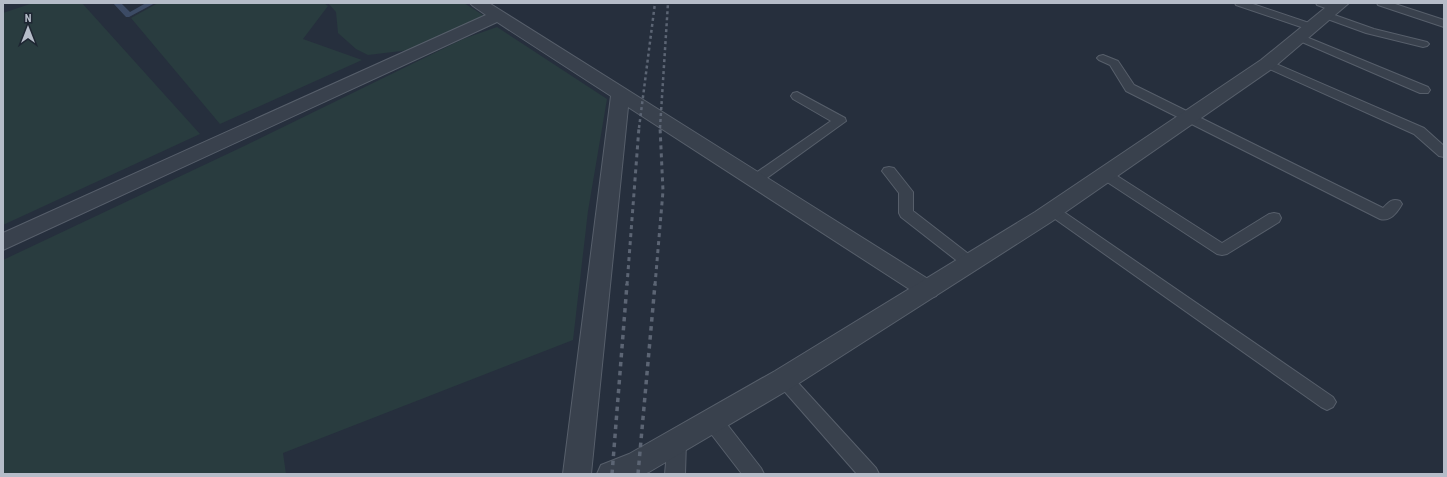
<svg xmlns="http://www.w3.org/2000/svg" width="1447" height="477" viewBox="0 0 1447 477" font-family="'Roboto Condensed',sans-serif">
	<rect width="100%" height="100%" fill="#262f3d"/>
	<path fill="#293c3f" d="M 33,3 L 82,3 L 200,134 L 3,225 L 3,13 Z
		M 158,3 L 324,3 L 328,6 L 303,39 L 362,60 L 220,124 L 131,18 Z
		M 328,3 L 464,3 L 486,17 L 418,49 L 368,55 L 356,49 L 338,33 L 336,12 Z
		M 497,27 L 607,99 L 588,211 L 573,340 L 283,453 L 286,474 L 3,474 L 3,260 L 240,148 L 463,39 Z"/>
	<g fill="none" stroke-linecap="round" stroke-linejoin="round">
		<path fill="#3c4b65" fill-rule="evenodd" d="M 113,3 L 121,3 L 130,12 L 146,3 L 155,3 L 129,17 L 126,17 Z"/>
		<g stroke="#575f6b" stroke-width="2">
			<path id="service" d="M 1235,3 L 1250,3 L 1315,25 L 1317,27 L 1311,30 L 1307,29 L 1236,5 Z
				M 1316,3 L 1331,3 L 1339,8 L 1334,11 L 1317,5 Z
				M 1377,3 L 1392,3 L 1444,20 L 1444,27 L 1378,5 Z
				M 1326,12 L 1374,29 L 1427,42 L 1429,44 L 1427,46 L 1423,47 L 1366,33 L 1322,17 L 1321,15 L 1322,13 Z
				M 1299,34 L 1428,87 L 1430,90 L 1428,93 L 1420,93 L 1295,39 L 1293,37 L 1295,35 Z
				M 1103,55 L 1118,61 L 1134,85 L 1383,208 C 1389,202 1392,198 1400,201 L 1402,204 C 1397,213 1390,222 1380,219 L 1126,91 L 1110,65 L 1099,60 L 1097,58 L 1099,56 Z
				M 1267,60 L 1424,128 L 1444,146 L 1444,157 L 1439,156 L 1414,134 L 1263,66 L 1261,64 L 1263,62 Z
				M 797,92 L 845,118 L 846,121 L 760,183 L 755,185 L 750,183 L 748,180 L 750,177 L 831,121 L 793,99 L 791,96 L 793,93 Z
				M 889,167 L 894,168 L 913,192 L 913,211 L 975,259 L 978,263 L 975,267 L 970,269 L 965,267 L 901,217 L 899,213 L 899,193 L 882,171 L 884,168 Z
				M 1106,171 L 1111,172 L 1222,243 L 1269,214 L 1274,213 L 1279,214 L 1281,218 L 1279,222 L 1227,254 L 1222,255 L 1217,254 L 1101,178 L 1099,175 L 1101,172 Z
				M 1053,206 L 1058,208 L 1333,397 L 1336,402 L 1333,407 L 1327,410 L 1321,407 L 1048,214 L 1046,211 L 1048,208 Z
				M 784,372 L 790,374 L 876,468 L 879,474 L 857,474 L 778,384 L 775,379 L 778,374 Z
				M 712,412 L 719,414 L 761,468 L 764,474 L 742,474 L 705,426 L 703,420 L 705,414 Z
				M 677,433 L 684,435 L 686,441 L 685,474 L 665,474 L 668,441 L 670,435 Z"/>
		</g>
		<g stroke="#575f6b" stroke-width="2">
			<path id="minor" d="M 470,3 L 489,3 L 936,284 L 940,290 L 936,296 L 928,299 L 920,296 L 628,107 L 591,474 L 563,474 L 611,96 L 497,22 L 3,250 L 3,233 L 486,15 L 473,6 Z"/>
		</g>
		<g stroke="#575f6b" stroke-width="2">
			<path id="tertiary" d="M 1331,3 L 1349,3 L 1273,68 L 1051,222 L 793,387 L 649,472 L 644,474 L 597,474 L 601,465 L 629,454 L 775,371 L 1035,212 L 1261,60 Z"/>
		</g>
		<use href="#service" fill="#39414d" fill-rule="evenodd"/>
		<use href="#minor" fill="#39414d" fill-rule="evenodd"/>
		<use href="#tertiary" fill="#39414d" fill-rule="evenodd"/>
		<path stroke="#5c6574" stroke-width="2.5" stroke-dasharray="3 3" stroke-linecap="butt" d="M 639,128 L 655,3
			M 660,128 L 668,3"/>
		<path stroke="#5c6574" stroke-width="3" stroke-dasharray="4 4" stroke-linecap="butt" d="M 627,285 L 639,127
			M 655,285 L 663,191 L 660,127"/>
		<path stroke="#5c6574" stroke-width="3.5" stroke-dasharray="4.5 4.5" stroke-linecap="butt" d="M 612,474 L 627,284
			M 638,474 L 655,284"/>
	</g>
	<rect width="1447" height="477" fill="none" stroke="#b5bcc8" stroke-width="8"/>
	<g transform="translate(28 28)" stroke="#1e2632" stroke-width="3" paint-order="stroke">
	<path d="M0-3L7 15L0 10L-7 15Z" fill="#b5bcc8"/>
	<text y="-6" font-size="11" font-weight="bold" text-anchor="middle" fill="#b5bcc8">N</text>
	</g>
</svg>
